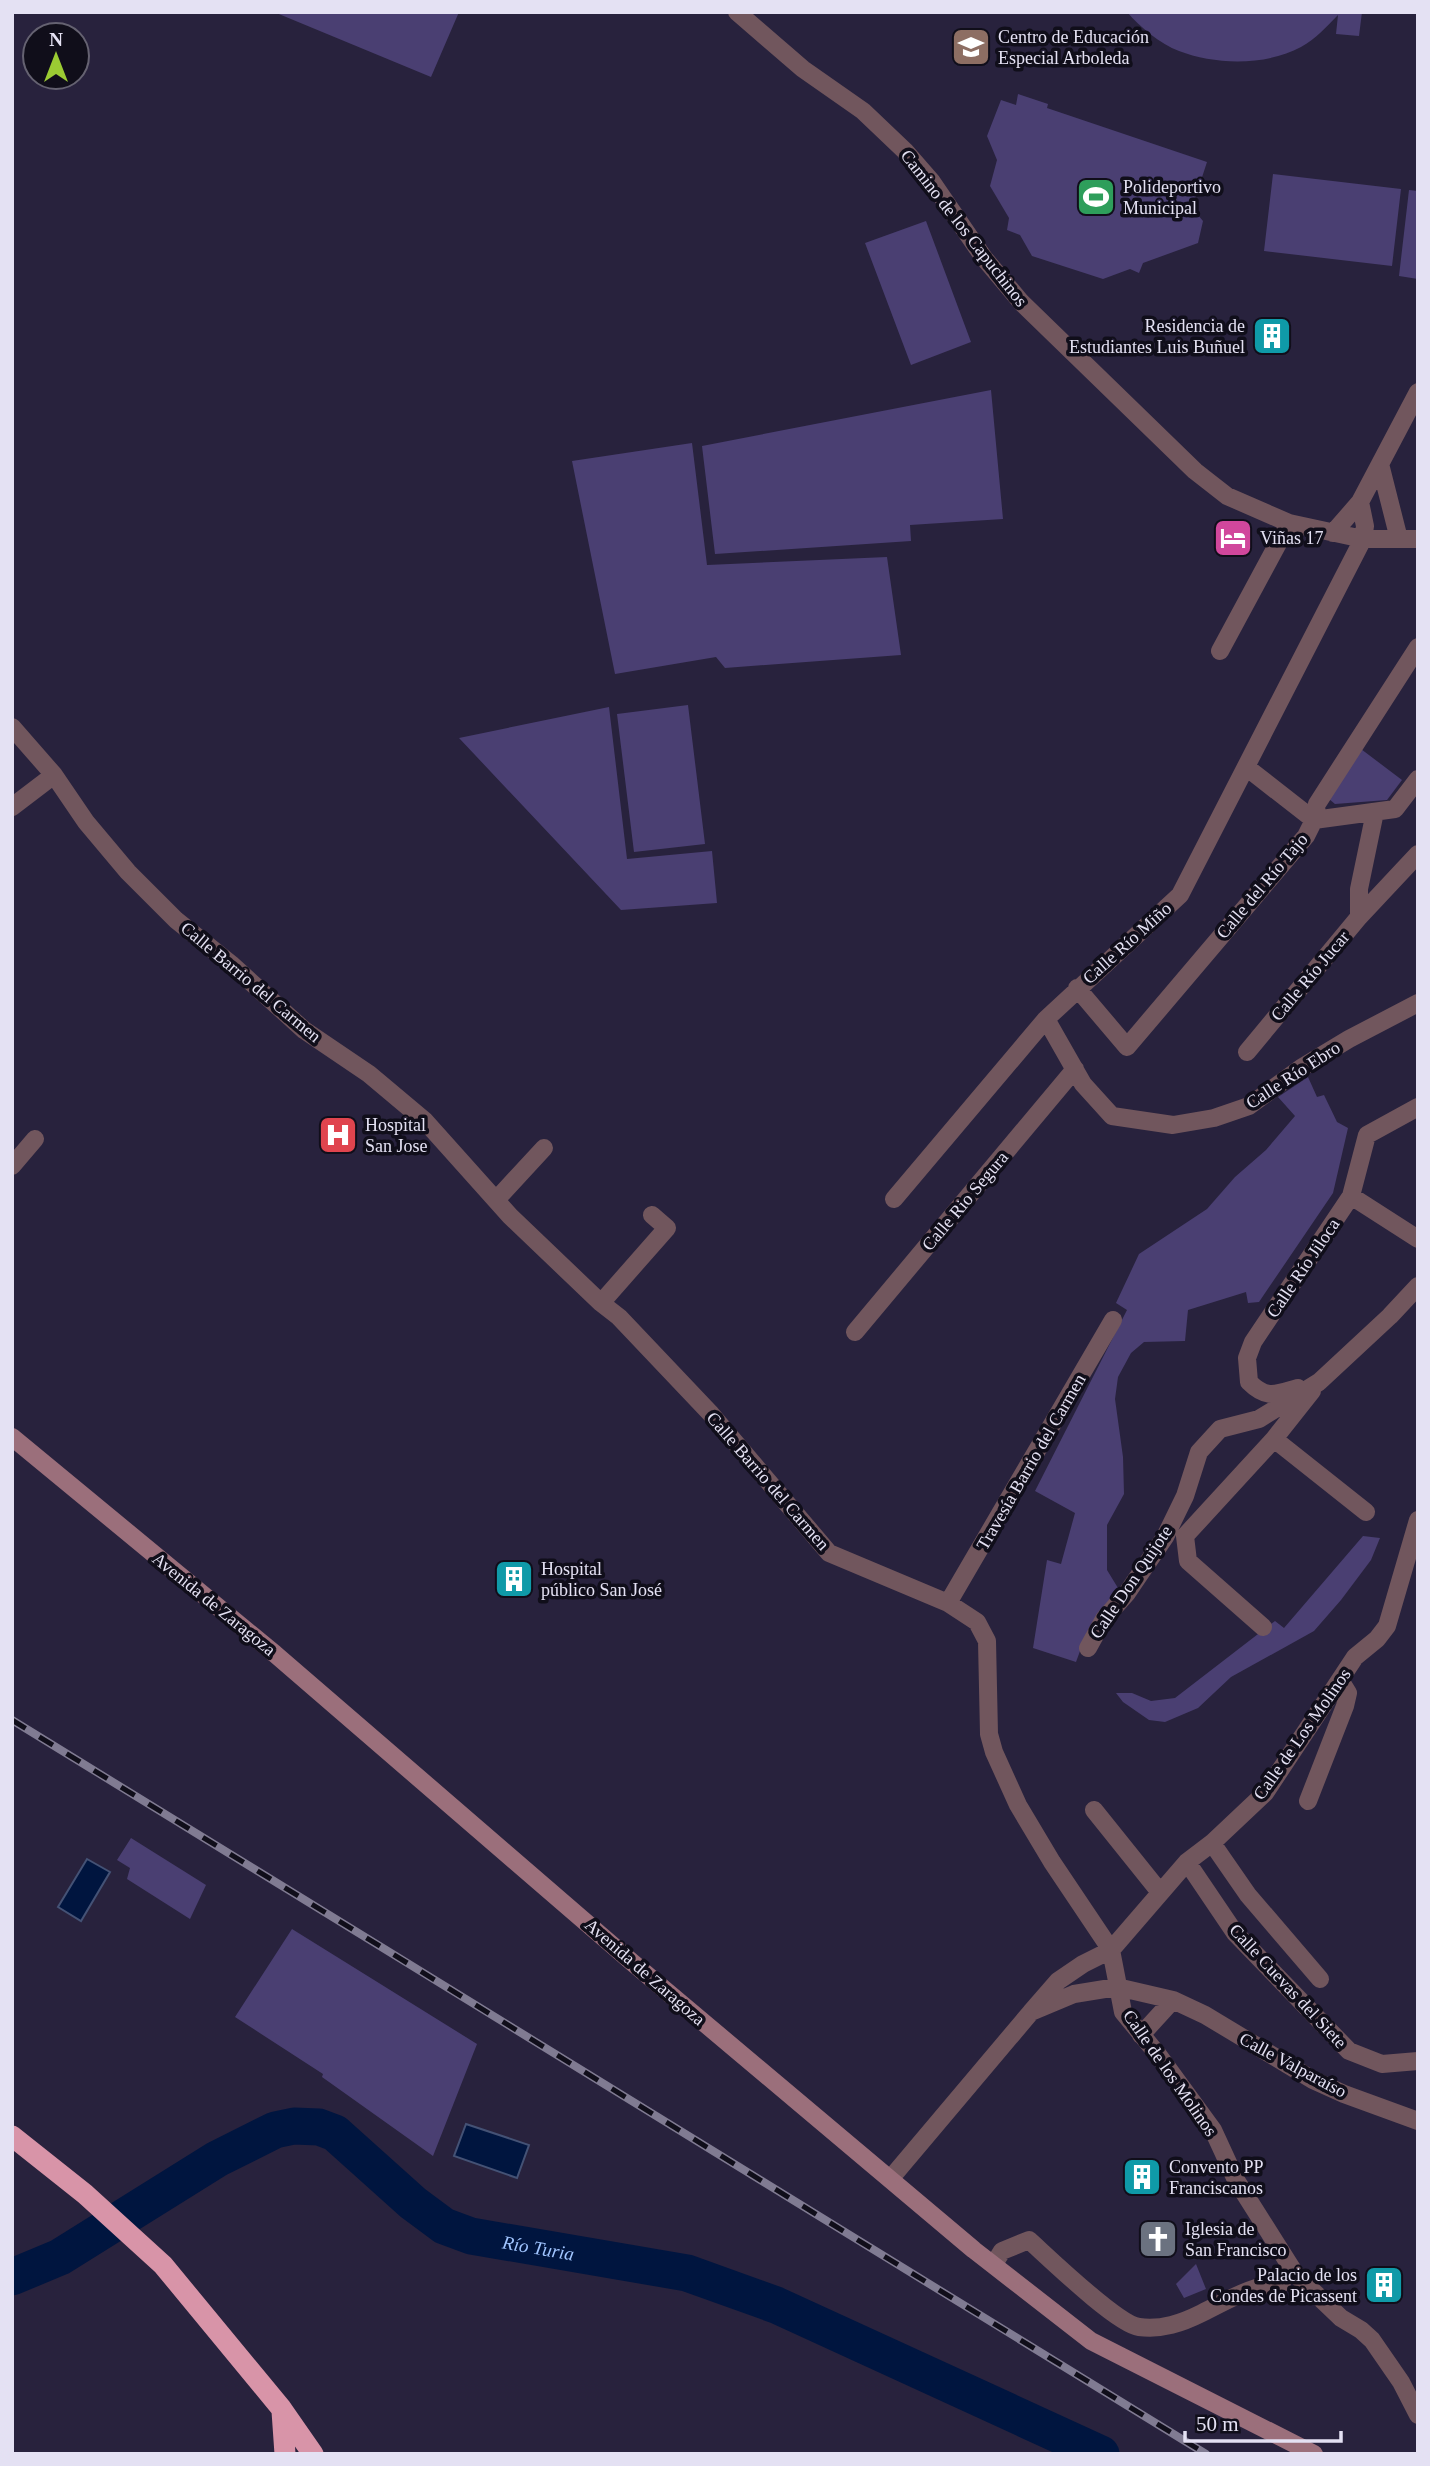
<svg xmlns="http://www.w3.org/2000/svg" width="1430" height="2466" viewBox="0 0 1430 2466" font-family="'Times New Roman',serif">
	<rect width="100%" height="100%" fill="#28223d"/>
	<path fill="#4a3f72" d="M 274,12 L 459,12 L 431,77 Z
		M 1127,12 L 1362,12 L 1359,36 L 1336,34 L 1338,15 C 1326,27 1316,39 1301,47 C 1266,66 1215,65 1179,51 C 1160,44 1140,27 1127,12 Z
		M 1018,94 L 1048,104 L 1047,108 L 1207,162 L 1192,208 L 1203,221 L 1198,243 L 1143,263 L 1139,273 L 1130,269 L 1103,279 L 1032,256 L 1020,235 L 1007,230 L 1009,218 L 990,186 L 997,160 L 987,136 L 1001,100 L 1016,105 Z
		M 1273,174 L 1401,189 L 1392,266 L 1264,251 Z
		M 1409,190 L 1418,191 L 1418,279 L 1399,276 Z
		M 926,221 L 971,342 L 911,365 L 865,243 Z
		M 991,390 L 1003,519 L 910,525 L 911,541 L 715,554 L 702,446 Z
		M 692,443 L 707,565 L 887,557 L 901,655 L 725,668 L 716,657 L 615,674 L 572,461 Z
		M 688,705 L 705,844 L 634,852 L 617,714 Z
		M 609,707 L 627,859 L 712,851 L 717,903 L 621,910 L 459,738 Z
		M 1361,749 L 1402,780 L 1387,800 L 1335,804 L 1329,799 Z
		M 1308,1077 L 1317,1097 L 1324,1095 L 1337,1122 L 1348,1128 L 1333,1193 L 1259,1302 L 1248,1303 L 1246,1292 L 1188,1310 L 1185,1341 L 1144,1342 L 1131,1353 L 1118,1377 L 1115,1399 L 1123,1457 L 1124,1494 L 1107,1525 L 1107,1570 L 1118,1588 L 1087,1632 L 1076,1662 L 1033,1648 L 1047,1560 L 1061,1564 L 1075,1513 L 1035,1491 L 1127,1310 L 1116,1303 L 1139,1254 L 1207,1209 L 1235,1177 L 1266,1150 L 1295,1116 L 1278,1097 Z
		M 1363,1536 L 1380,1538 L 1371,1560 L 1341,1600 L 1314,1631 L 1231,1677 L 1198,1708 L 1165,1722 L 1149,1720 L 1123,1702 L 1116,1693 L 1132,1693 L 1151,1701 L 1175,1698 L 1275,1621 L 1284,1628 Z
		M 131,1838 L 206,1885 L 190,1919 L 127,1879 L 130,1868 L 117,1860 Z
		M 292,1929 L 477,2044 L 433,2156 L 322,2077 L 323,2074 L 235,2017 Z
		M 1196,2264 L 1206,2289 L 1184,2298 L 1176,2284 Z"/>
	<path fill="#00153f" stroke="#445275" stroke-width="2" d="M 87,1859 L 110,1872 L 81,1921 L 58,1907 Z
		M 466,2124 L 529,2145 L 517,2178 L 454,2156 Z"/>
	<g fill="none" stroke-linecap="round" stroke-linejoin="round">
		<path stroke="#00153f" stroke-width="37" id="s1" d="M 12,2277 L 60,2257 L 217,2159 L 275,2130 L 294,2126 L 319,2127 L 335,2133 L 413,2203 L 444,2226 L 471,2236 L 687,2273 L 776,2305 L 1101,2454"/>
		<path stroke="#71565d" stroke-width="18" d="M 737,12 L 803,69 L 863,111 L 905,151 L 932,182 L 984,258 L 1021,302 L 1195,471 L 1227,496 L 1289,523 L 1363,539 L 1418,539
			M 1380,464 L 1399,539
			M 1333,533 L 1360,502 L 1418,392
			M 1220,651 L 1289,523
			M 12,727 L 54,775 L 86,822 L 128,872 L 176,920 L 231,964 L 304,1030 L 369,1074 L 425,1121 L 510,1216 L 601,1303 L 619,1317 L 711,1414 L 829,1553 L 948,1603 L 977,1622 L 987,1641 L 989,1734 L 994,1752 L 1018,1805 L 1052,1862 L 1111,1950 L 1123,2012 L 1159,2056 L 1213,2130 L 1236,2180 L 1296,2275 L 1341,2318 L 1361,2330 L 1372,2340 L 1401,2382 L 1418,2415
			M 1246,767 L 1314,820 L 1395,809 L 1418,779
			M 12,807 L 54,775
			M 1359,917 L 1418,854
			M 1077,988 L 1127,1047 L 1306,836 L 1314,820 L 1317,804 L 1418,647
			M 1046,1019 L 1083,1084 L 1112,1116 L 1173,1125 L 1214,1118 L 1249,1106 L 1301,1068 L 1349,1039 L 1418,1003
			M 1247,1052 L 1359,917 L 1359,889 L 1375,812
			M 12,1166 L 35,1139
			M 1351,1196 L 1418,1239
			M 894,1199 L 1046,1019 L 1180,895 L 1363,539 L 1365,526 L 1360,502
			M 496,1200 L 544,1148
			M 601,1303 L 667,1228 L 652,1215
			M 855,1332 L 1075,1069
			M 1298,1388 C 1276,1394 1267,1400 1249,1382 L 1247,1358 L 1253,1342 L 1351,1196 L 1367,1135 L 1418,1107
			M 1274,1439 L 1366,1512
			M 948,1603 L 1113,1320
			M 1263,1627 L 1188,1561 L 1185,1536 L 1274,1439 L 1312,1391
			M 1088,1648 L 1104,1619 L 1127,1593 L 1165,1537 L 1185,1496 L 1199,1452 L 1220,1429 L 1259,1419 L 1319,1382 L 1390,1316 L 1418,1286
			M 1308,1801 L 1345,1706 L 1348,1693 L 1340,1680
			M 1094,1810 L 1159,1891
			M 1212,1843 L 1248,1895 L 1320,1979
			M 1187,1862 L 1235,1933 L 1349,2051 L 1382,2064 L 1418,2061
			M 1031,2012 L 1058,1981 L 1083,1964 L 1111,1950 L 1187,1862 L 1212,1843 L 1265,1793 L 1355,1657 L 1377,1639 L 1387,1626 L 1418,1520
			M 1141,2035 L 1173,2000
			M 891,2178 L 1031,2012 L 1074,1994 L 1117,1987 L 1173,2000 L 1205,2015 L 1313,2080 L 1344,2094 L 1418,2121
			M 994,2264 L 1002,2251 L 1029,2240 C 1049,2258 1117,2324 1139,2327 C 1162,2330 1182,2323 1202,2313 C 1229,2300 1251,2285 1282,2283"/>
		<path stroke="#9b6f7b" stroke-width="18" d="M 12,1437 L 275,1654 L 633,1963 L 974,2250 L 1091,2341 L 1314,2454"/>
		<path stroke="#d894a8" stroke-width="21" d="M 12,2136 L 85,2194 L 163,2265 L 281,2408 L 313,2454
			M 282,2411 L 285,2454"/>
		<g stroke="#807b92" stroke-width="8">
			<path id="rail" d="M 12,1720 L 1206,2454"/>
		</g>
		<use href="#rail" stroke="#100e1a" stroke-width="5" stroke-dasharray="16" stroke-linecap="butt"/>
	</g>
	<defs>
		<g id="school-square" transform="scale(2.0125)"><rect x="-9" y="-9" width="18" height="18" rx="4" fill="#8d6e63" stroke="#100e1a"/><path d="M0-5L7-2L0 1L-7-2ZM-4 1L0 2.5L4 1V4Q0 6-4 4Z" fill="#fff"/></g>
		<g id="stadium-square" transform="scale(2.0125)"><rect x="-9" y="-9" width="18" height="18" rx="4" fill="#2e9e5b" stroke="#100e1a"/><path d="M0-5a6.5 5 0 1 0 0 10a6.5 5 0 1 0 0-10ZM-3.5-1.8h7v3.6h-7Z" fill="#fff"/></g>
		<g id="building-square" transform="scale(2.0125)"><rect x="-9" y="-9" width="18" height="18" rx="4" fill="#0f9aa8" stroke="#100e1a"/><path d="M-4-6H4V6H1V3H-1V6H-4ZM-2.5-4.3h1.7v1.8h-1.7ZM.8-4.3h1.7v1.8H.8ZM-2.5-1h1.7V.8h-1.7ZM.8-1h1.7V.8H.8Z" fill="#fff"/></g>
		<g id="hotel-square" transform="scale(2.0125)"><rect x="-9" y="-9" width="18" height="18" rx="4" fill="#d1479c" stroke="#100e1a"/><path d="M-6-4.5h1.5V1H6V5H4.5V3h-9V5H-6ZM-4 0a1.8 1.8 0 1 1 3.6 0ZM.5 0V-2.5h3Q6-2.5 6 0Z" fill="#fff"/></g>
		<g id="hospital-square" transform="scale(2.0125)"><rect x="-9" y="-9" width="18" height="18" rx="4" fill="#e0444e" stroke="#100e1a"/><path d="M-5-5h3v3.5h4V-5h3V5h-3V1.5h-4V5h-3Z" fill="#fff"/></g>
		<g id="church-square" transform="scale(2.0125)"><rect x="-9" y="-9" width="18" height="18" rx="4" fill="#6b7280" stroke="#100e1a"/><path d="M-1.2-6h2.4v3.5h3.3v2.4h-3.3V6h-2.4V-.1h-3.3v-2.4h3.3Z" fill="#fff"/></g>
	</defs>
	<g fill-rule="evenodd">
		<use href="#school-square" x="971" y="47"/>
		<use href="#stadium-square" x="1096" y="197"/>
		<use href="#building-square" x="1272" y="336"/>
		<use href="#hotel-square" x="1233" y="538"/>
		<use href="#hospital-square" x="338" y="1135"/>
		<use href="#building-square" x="514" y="1579"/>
		<use href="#building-square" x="1142" y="2177"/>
		<use href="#church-square" x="1158" y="2239"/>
		<use href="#building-square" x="1384" y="2285"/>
	</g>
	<g text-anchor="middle" stroke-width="7" stroke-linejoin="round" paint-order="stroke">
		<g font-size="18" fill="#e4e1f3" stroke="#100e1a" text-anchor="start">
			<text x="998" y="43">Centro de Educación<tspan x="998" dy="21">Especial Arboleda</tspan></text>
			<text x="1123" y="193">Polideportivo<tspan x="1123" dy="21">Municipal</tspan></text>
			<text x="1245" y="332" text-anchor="end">Residencia de<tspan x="1245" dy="21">Estudiantes Luis Buñuel</tspan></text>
			<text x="1260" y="544">Viñas 17</text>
			<text x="365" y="1131">Hospital<tspan x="365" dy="21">San Jose</tspan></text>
			<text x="541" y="1575">Hospital<tspan x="541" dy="21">público San José</tspan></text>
			<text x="1169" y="2173">Convento PP<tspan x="1169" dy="21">Franciscanos</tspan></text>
			<text x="1185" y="2235">Iglesia de<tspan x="1185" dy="21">San Francisco</tspan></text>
			<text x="1357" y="2281" text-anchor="end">Palacio de los<tspan x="1357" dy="21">Condes de Picassent</tspan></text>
		</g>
		<g font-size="18" fill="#e4e1f3" stroke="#100e1a">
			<text transform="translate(964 228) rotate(52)" y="6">Camino de los Capuchinos</text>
			<text transform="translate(1262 886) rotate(-50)" y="6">Calle del Río Tajo</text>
			<text transform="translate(1127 943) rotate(-42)" y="6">Calle Río Miño</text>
			<text transform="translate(1310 976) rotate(-50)" y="6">Calle Río Jucar</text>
			<text transform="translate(251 982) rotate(40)" y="6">Calle Barrio del Carmen</text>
			<text transform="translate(1293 1075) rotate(-33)" y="6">Calle Río Ebro</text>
			<text transform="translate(965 1201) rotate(-50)" y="6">Calle Rio Segura</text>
			<text transform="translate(1303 1268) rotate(-56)" y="6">Calle Río Jiloca</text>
			<text transform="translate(1031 1462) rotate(-60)" y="6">Travesía Barrio del Carmen</text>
			<text transform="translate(768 1481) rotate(49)" y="6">Calle Barrio del Carmen</text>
			<text transform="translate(1131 1582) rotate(-56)" y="6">Calle Don Quijote</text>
			<text transform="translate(214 1604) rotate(39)" y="6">Avenida de Zaragoza</text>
			<text transform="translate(1302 1734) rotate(-55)" y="6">Calle de Los Molinos</text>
			<text transform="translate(645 1972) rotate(41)" y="6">Avenida de Zaragoza</text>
			<text transform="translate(1288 1986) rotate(47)" y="6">Calle Cuevas del Siete</text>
			<text transform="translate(1293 2065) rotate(28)" y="6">Calle Valparaíso</text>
			<text transform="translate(1170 2073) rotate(55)" y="6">Calle de los Molinos</text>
		</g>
		<g font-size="19" font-style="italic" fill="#a0c5ff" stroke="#100e1a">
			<text dy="7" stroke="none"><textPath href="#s1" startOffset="604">Río Turia</textPath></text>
		</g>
	</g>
	<rect width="1430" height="2466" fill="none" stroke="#e4e1f3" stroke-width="28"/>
	<g transform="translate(56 56)"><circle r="33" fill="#100e1a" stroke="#656271" stroke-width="2"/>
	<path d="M0-5L12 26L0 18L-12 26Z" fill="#9bcb33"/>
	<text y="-10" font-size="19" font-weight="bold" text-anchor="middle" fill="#e4e1f3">N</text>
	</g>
	<path d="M1185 2431v10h156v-10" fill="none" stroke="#e4e1f3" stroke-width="3.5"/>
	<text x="1196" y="2431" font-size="21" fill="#e4e1f3" stroke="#100e1a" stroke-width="5" paint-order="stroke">50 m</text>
</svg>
